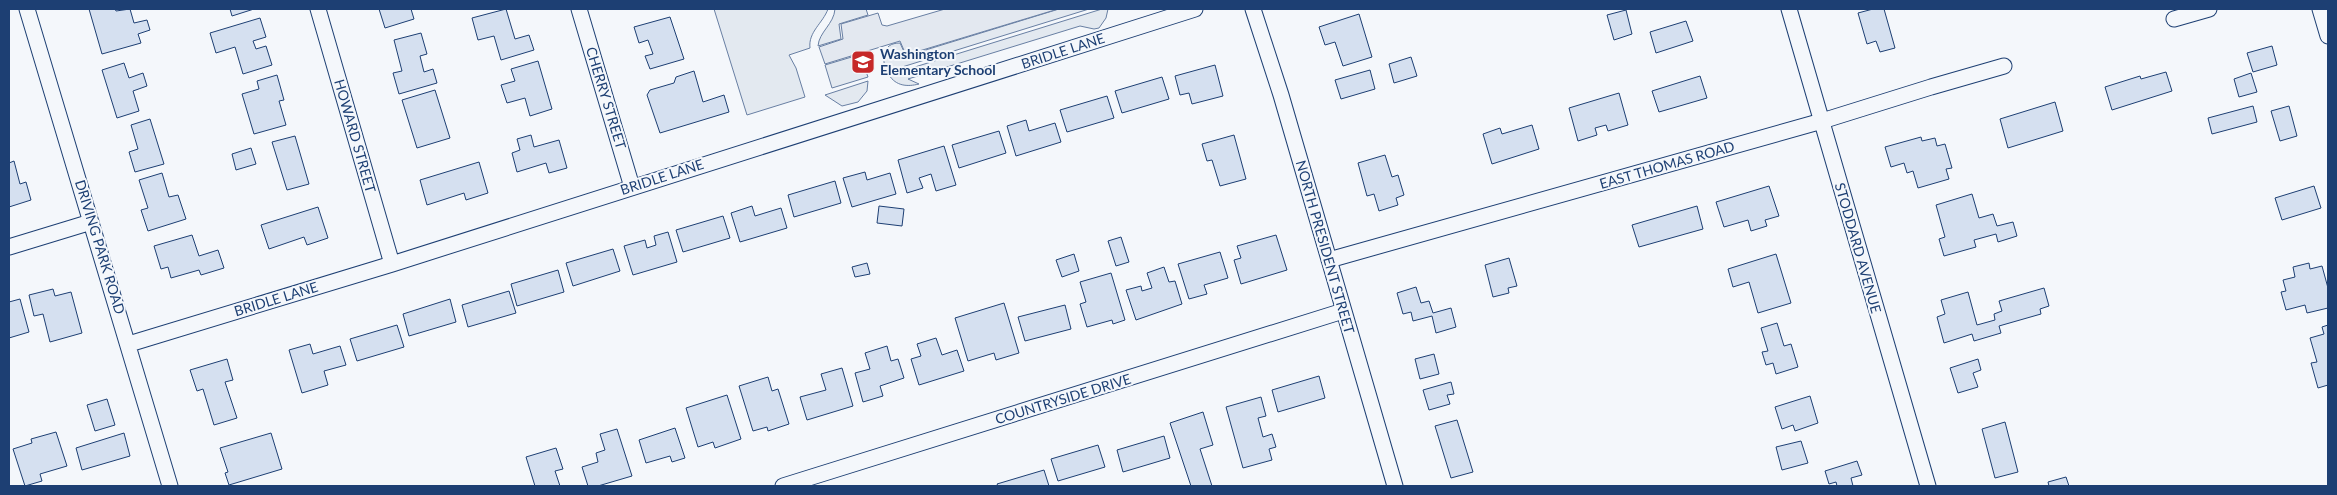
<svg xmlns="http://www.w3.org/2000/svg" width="2337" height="495" viewBox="0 0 2337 495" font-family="Lato,sans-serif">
	<rect width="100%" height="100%" fill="#f4f7fb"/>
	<path fill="#e3e9f0" stroke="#687fa3" d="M 714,9 L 828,9 C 823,23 808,32 810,48 L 789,55 L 796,68 L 805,97 L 747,115 Z
		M 835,9 L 866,9 L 868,15 L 839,24 L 841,39 L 818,46 C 819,32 834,24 835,9 Z
		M 1059,9 L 1089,9 L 886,72 C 882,58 882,43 900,43 L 906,56 Z
		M 1102,9 L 1108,9 L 1106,18 L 1099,28 L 1094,29 L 1080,26 L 908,79 L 919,84 C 907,87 896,86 889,75 Z
		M 855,56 L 861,58 L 868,77 L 832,88 L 825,65 Z
		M 868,81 L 867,91 L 858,102 L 842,106 L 825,95 Z"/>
	<path fill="#e3e8f0" stroke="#687fa3" d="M 945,9 L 1058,9 L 906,55 L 900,41 L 825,64 L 819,47 L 843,39 L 841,24 L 878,13 L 882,25 L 887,26 Z"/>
	<path fill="#d5e0f0" stroke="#1d3f73" d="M 89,9 L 115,9 L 116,11 L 130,9 L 134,23 L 147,20 L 150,30 L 138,34 L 141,43 L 102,54 Z
		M 230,9 L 254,9 L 232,16 Z
		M 379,9 L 411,9 L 414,19 L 385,28 Z
		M 506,9 L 515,39 L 529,35 L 534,50 L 501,60 L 494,36 L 478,40 L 472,18 Z
		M 1873,9 L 1884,9 L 1895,48 L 1880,52 L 1876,41 L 1867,44 L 1858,13 Z
		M 1626,10 L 1632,34 L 1614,40 L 1607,15 Z
		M 1359,14 L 1372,57 L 1343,66 L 1335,42 L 1325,45 L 1319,27 Z
		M 670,17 L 684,59 L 650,69 L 645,56 L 653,54 L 648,40 L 639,43 L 634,27 Z
		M 260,18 L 266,37 L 253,41 L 256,49 L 266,46 L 272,65 L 243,74 L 235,47 L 216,53 L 210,33 Z
		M 1686,21 L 1693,41 L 1656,53 L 1650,32 Z
		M 421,33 L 427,54 L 420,56 L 424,72 L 433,69 L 437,83 L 399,94 L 393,73 L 402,71 L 394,40 Z
		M 2272,46 L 2277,65 L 2253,72 L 2247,53 Z
		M 1411,57 L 1417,76 L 1394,83 L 1389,64 Z
		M 538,61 L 552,109 L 530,116 L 525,98 L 507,103 L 501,85 L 515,81 L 511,69 Z
		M 124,63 L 129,78 L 143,73 L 147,86 L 133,91 L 139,111 L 117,118 L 102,70 Z
		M 1215,65 L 1223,96 L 1192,104 L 1189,93 L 1180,95 L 1175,76 Z
		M 1370,70 L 1375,89 L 1341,99 L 1335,80 Z
		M 694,71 L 703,102 L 724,95 L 729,112 L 660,133 L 647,95 L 650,90 L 674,83 L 676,77 Z
		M 2166,72 L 2172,91 L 2112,110 L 2105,87 L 2140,76 L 2141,79 Z
		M 2251,73 L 2257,92 L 2239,97 L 2234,79 Z
		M 277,75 L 284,100 L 279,101 L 286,125 L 254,134 L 242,94 L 259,89 L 257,81 Z
		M 1700,76 L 1707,98 L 1659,112 L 1652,91 Z
		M 1162,77 L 1169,99 L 1122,113 L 1115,91 Z
		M 435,90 L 450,138 L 417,148 L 402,100 Z
		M 1619,93 L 1628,125 L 1608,131 L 1606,125 L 1595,128 L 1597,135 L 1578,141 L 1569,108 Z
		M 1107,96 L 1114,118 L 1067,132 L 1060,110 Z
		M 2055,102 L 2063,131 L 2008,148 L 2000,119 Z
		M 2253,106 L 2257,122 L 2212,134 L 2208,118 Z
		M 2289,106 L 2297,136 L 2280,141 L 2271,111 Z
		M 150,119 L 164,164 L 135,172 L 129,152 L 138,149 L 131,125 Z
		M 1026,120 L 1029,131 L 1055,123 L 1061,142 L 1016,156 L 1007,126 Z
		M 1532,125 L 1539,149 L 1492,164 L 1483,134 L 1500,128 L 1502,134 Z
		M 999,131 L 1006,153 L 959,168 L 952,145 Z
		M 531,135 L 534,147 L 559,140 L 567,168 L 549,173 L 546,163 L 517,172 L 512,153 L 520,150 L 517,139 Z
		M 1234,135 L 1246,179 L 1220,186 L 1212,160 L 1207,161 L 1202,144 Z
		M 295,136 L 309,184 L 287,190 L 272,142 Z
		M 1921,137 L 1922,141 L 1935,138 L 1937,146 L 1945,144 L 1952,168 L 1946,169 L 1949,179 L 1918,188 L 1913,171 L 1907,173 L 1904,163 L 1891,167 L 1885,147 Z
		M 944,146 L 956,185 L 936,191 L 931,174 L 919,178 L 923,188 L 907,193 L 898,160 Z
		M 251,148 L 256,164 L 236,170 L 232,154 Z
		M 1385,155 L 1392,177 L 1398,175 L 1404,195 L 1396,198 L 1398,205 L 1379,211 L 1374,194 L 1367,196 L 1358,163 Z
		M 14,161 L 20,184 L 26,182 L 31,200 L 9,207 L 9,163 Z
		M 479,162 L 488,193 L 466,200 L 464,193 L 427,205 L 420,180 Z
		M 865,172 L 867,180 L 890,173 L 896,194 L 852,207 L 843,178 Z
		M 162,173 L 169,197 L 178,195 L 186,219 L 148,231 L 141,210 L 148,208 L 139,180 Z
		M 835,181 L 841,203 L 794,217 L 788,195 Z
		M 1769,186 L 1779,216 L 1765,220 L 1767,226 L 1751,231 L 1748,220 L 1724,227 L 1716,202 Z
		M 2314,186 L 2321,208 L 2282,220 L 2275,198 Z
		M 1972,194 L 1979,218 L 1993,214 L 1997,226 L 2013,222 L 2017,236 L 1998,242 L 1996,234 L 1974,240 L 1976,247 L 1944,256 L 1939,239 L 1945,237 L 1936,205 Z
		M 752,206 L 755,216 L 781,208 L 787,228 L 740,242 L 731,213 Z
		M 879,206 L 904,209 L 902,226 L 877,223 Z
		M 1697,206 L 1703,229 L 1639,247 L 1632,225 Z
		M 318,207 L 328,238 L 307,245 L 304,237 L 269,249 L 261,225 Z
		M 723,216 L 730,238 L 683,252 L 676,230 Z
		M 668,232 L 677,262 L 633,275 L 624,246 L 645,240 L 647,248 L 656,245 L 654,236 Z
		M 192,235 L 199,256 L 218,250 L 224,268 L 201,275 L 199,270 L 171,278 L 168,267 L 161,269 L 154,246 Z
		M 1276,235 L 1287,270 L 1241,284 L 1234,260 L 1241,258 L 1237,246 Z
		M 1121,237 L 1129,262 L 1116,266 L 1108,241 Z
		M 613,249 L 620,271 L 573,286 L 566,263 Z
		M 1220,252 L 1228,278 L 1204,285 L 1207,294 L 1189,299 L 1178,264 Z
		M 1074,254 L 1079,271 L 1062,277 L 1056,260 Z
		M 1776,254 L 1791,303 L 1758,313 L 1749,282 L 1733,287 L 1728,269 Z
		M 1509,258 L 1517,286 L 1508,288 L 1509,293 L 1493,297 L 1485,265 Z
		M 867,263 L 870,274 L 855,277 L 852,267 Z
		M 2309,263 L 2310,269 L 2322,266 L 2328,288 L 2328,308 L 2307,313 L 2305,305 L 2286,310 L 2281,292 L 2286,291 L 2283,280 L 2295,277 L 2293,267 Z
		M 1164,267 L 1169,282 L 1175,281 L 1182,304 L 1136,320 L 1126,290 L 1141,286 L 1142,291 L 1152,288 L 1147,273 Z
		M 558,270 L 564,292 L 517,306 L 511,284 Z
		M 1111,273 L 1125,320 L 1113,324 L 1112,320 L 1087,327 L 1080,304 L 1086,302 L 1080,282 Z
		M 1416,287 L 1421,303 L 1429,301 L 1433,313 L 1451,308 L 1456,327 L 1436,333 L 1432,316 L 1413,321 L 1411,312 L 1403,314 L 1397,293 Z
		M 2044,288 L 2049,306 L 2040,309 L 2041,314 L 1999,326 L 2001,333 L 1974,341 L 1972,334 L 1944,343 L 1937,317 L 1945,314 L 1941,300 L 1968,292 L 1977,325 L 1995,320 L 1994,314 L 2002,311 L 1999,301 Z
		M 53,289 L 55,296 L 71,292 L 82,333 L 50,342 L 43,314 L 34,316 L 29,295 Z
		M 509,291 L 516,313 L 468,327 L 462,305 Z
		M 20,299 L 29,332 L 9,338 L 9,302 Z
		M 450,299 L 456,322 L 409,336 L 403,314 Z
		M 1004,303 L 1019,353 L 996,360 L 994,353 L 968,361 L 955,318 Z
		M 1065,305 L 1071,329 L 1025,341 L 1018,317 Z
		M 1777,323 L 1784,346 L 1791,344 L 1798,367 L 1776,374 L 1773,363 L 1766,365 L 1762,352 L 1768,351 L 1761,328 Z
		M 397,325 L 404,347 L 357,361 L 350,339 Z
		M 2328,325 L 2328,385 L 2318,388 L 2311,363 L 2317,362 L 2310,338 L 2324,334 L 2322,327 Z
		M 936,338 L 942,355 L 957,350 L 964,371 L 919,385 L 911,359 L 921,356 L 917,344 Z
		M 310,344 L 313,354 L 340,346 L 346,365 L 324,371 L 328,385 L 302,393 L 289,350 Z
		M 887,346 L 891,361 L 898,359 L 904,378 L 880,386 L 883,396 L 863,402 L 855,373 L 870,369 L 865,353 Z
		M 1434,354 L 1439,374 L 1420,379 L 1415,359 Z
		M 227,359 L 233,380 L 225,382 L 237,418 L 214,425 L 203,389 L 197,391 L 190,370 Z
		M 1978,359 L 1981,370 L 1973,373 L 1978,387 L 1958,393 L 1950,368 Z
		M 842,368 L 853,406 L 807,420 L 800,397 L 826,390 L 821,374 Z
		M 1319,376 L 1325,398 L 1278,412 L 1272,390 Z
		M 768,377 L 772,391 L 778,389 L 789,424 L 768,431 L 767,427 L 753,431 L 739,386 Z
		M 1451,382 L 1454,394 L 1447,395 L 1450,404 L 1429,410 L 1423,390 Z
		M 727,395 L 741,439 L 715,448 L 713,442 L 698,447 L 686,408 Z
		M 1810,396 L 1818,423 L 1795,431 L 1793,425 L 1782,429 L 1775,407 Z
		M 1261,397 L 1266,416 L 1258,418 L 1263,437 L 1272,434 L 1276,447 L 1269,449 L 1272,460 L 1243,468 L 1226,407 Z
		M 107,399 L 115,425 L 95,431 L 87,405 Z
		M 1203,412 L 1213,445 L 1200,449 L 1212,486 L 1191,486 L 1170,423 Z
		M 1457,420 L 1473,472 L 1451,478 L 1435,426 Z
		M 2005,422 L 2018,472 L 1995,478 L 1982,429 Z
		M 675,428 L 685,458 L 672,462 L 670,456 L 646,463 L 639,440 Z
		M 617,429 L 632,476 L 598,486 L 588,486 L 582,467 L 598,462 L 596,453 L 605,450 L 600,434 Z
		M 56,432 L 67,466 L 40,474 L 42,481 L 25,486 L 13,449 L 32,443 L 31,439 Z
		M 124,433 L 130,456 L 82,470 L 76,448 Z
		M 271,433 L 282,469 L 229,485 L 225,473 L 228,472 L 220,448 Z
		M 1164,436 L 1170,458 L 1123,472 L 1117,450 Z
		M 1801,441 L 1808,463 L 1782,470 L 1776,447 Z
		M 1098,445 L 1105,467 L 1058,481 L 1051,459 Z
		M 556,448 L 563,469 L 555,471 L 560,486 L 535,486 L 526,457 Z
		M 1857,461 L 1862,475 L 1851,478 L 1853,486 L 1837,486 L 1836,482 L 1829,484 L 1825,471 Z
		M 1044,470 L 1049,486 L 998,486 L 997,484 Z
		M 2066,477 L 2069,486 L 2049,486 L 2048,482 Z"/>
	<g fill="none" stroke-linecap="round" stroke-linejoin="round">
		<g stroke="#1d3f73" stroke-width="17">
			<path id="street" d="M 27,9 L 170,486
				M 318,9 L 392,264
				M 579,9 L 632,187
				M 1253,9 L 1281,95 L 1395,486
				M 1789,9 L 1928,486
				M 2320,9 L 2328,36
				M 2174,19 L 2209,9
				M 9,247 L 91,222
				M 1329,260 L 1822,121 L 1931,87 L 2004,66
				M 129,344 L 392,264 L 1195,9
				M 783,486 L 1343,311"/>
		</g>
		<use href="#street" stroke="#f4f7fb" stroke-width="15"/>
	</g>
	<defs>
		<g id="school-square" transform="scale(1.25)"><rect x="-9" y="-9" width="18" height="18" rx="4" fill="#c62828" stroke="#f4f7fb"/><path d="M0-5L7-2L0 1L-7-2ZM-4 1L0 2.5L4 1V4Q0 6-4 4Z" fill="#fff"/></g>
	</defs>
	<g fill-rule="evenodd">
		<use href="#school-square" x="863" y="62"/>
	</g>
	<g text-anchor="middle" stroke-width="4" stroke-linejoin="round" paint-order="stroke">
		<g font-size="14" fill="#1d3f73" stroke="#f4f7fb">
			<text transform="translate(1063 51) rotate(-18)" y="5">BRIDLE LANE</text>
			<text transform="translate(606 98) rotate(73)" y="5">CHERRY STREET</text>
			<text transform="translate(355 136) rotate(74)" y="5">HOWARD STREET</text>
			<text transform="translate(1667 165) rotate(-16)" y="5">EAST THOMAS ROAD</text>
			<text transform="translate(662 177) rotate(-18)" y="5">BRIDLE LANE</text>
			<text transform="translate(100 247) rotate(73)" y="5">DRIVING PARK ROAD</text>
			<text transform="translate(1325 247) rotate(74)" y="5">NORTH PRESIDENT STREET</text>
			<text transform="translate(1858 248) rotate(74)" y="5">STODDARD AVENUE</text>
			<text transform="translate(276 299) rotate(-17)" y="5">BRIDLE LANE</text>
			<text transform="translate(1063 399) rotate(-17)" y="5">COUNTRYSIDE DRIVE</text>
		</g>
		<g font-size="14" font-weight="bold" fill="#1d3f73" stroke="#f4f7fb" text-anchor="start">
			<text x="880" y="59">Washington<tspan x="880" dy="16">Elementary School</tspan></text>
		</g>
	</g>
	<rect width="2337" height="495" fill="none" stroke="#1d3f73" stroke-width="20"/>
</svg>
